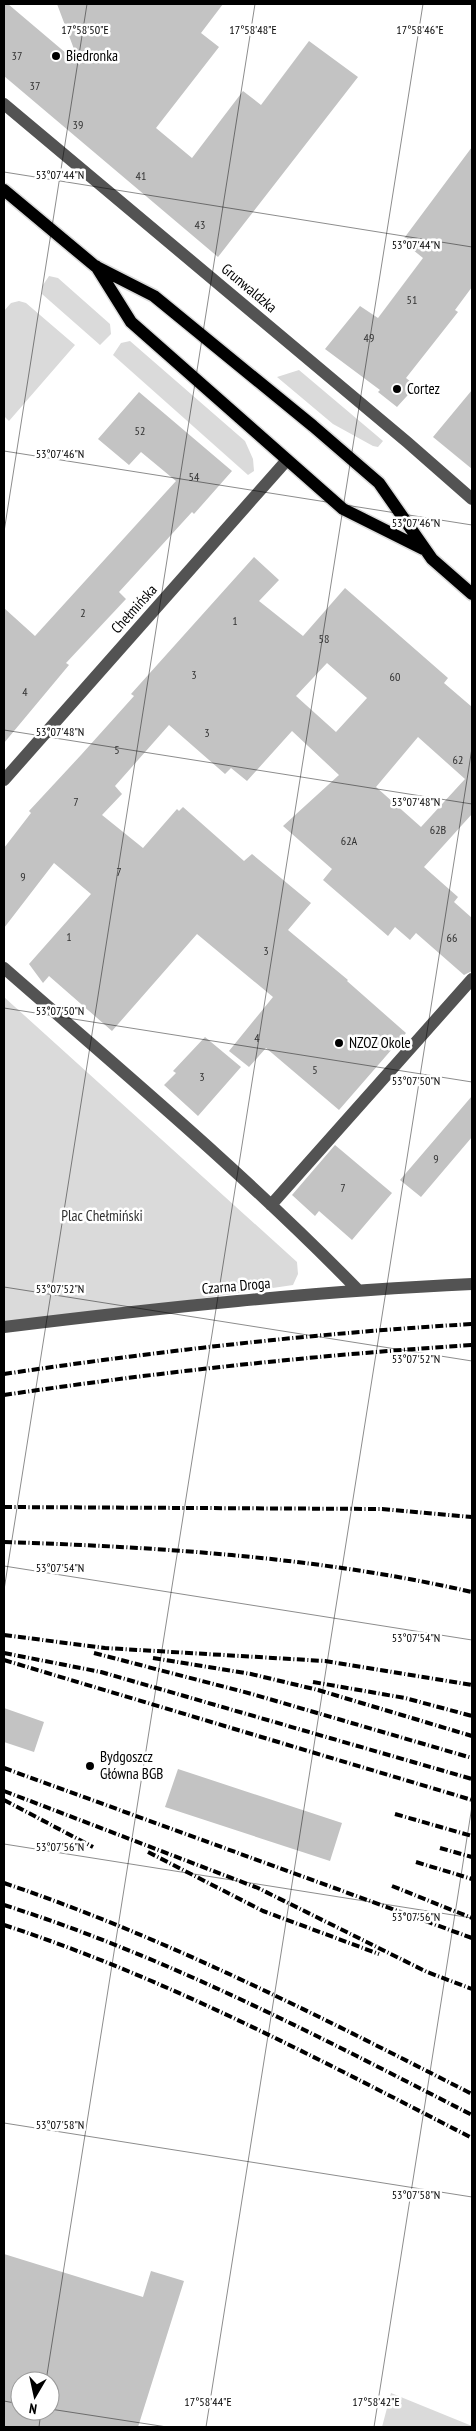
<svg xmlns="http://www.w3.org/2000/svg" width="476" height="2431" viewBox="0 0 476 2431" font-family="'PT Sans Narrow',sans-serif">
	<rect width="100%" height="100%" fill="#fff"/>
	<path fill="#dadada" d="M 49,276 L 58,278 L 110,324 L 111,334 L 100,345 L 42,294 L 43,285 Z
		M 19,301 L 26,303 L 75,345 L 9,421 L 4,416 L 4,311 L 11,303 Z
		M 130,341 L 245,441 L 253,459 L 254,471 L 248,475 L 113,355 L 121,343 Z
		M 299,370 L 376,435 L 383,441 L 378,447 L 373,446 L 333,424 L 277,377 Z
		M 4,997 L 297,1262 L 298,1274 L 293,1285 L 4,1327 Z
		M 391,2393 L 472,2426 L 472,2427 L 382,2427 Z"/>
	<path fill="#c3c3c3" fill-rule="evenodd" d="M 4,4 L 8,4 L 80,65 L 57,4 L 223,4 L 201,33 L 219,47 L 156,128 L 192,158 L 243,91 L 261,105 L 309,41 L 358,77 L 218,257 L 4,76 Z
		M 472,147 L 472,287 L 455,310 L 458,312 L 406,378 L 416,386 L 397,407 L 378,392 L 380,390 L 325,349 L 360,306 L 378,318 L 423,258 L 402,241 Z
		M 472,390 L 472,469 L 433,437 Z
		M 139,392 L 232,471 L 194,514 L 192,512 L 119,592 L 126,599 L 66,663 L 69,665 L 4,743 L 4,608 L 35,636 L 176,481 L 141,452 L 129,465 L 98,439 Z
		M 254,557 L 279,580 L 259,601 L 303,636 L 345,588 L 448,678 L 444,683 L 472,707 L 472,814 L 424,867 L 458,897 L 454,902 L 472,918 L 472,971 L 464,975 L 416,933 L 410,940 L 395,927 L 388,936 L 323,880 L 332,869 L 283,826 L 339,775 L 292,731 L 247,781 L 231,768 L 225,774 L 169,725 L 115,786 L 122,794 L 102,815 L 143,848 L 177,809 L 179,811 L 183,807 L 244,861 L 252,854 L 311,903 L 288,930 L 348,980 L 347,981 L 406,1033 L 339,1110 L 266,1048 L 249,1067 L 229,1051 L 273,997 L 197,934 L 112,1031 L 49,976 L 43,983 L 29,964 L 91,894 L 54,863 L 4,928 L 4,848 L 31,813 L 29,811 L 81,755 L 134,696 L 131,694 ZM 327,663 L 367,698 L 336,732 L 296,696 ZM 418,737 L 465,779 L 421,827 L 376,787 Z
		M 205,1037 L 241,1067 L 198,1116 L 164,1085 L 176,1073 L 173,1071 Z
		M 472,1096 L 472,1137 L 421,1197 L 400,1180 Z
		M 335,1145 L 392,1193 L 352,1240 L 319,1211 L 315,1216 L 292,1195 Z
		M 4,1708 L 44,1722 L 34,1752 L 4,1742 Z
		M 178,1769 L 342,1823 L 330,1861 L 165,1807 Z
		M 4,2254 L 143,2297 L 151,2271 L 184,2281 L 138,2427 L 4,2427 ZM 20,2381 L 50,2381 L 50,2411 L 20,2411 Z"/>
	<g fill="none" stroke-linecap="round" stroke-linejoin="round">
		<g stroke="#dbdbdb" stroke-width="15">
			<path id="major" d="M 4,190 L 95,266 L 154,296 L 313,426 L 379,483 L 432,559 L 472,594
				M 96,266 L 131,322 L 343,509 L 423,549"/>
		</g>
		<path stroke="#535353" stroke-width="12" d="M 4,104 L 407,442 L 472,499
			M 4,780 L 287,460
			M 4,968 C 124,1073 247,1176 358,1290
			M 271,1205 L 472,979
			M 4,1327 C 159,1308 316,1291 472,1284"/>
		<use href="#major" stroke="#000" stroke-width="12"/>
		<path stroke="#000" stroke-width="4" stroke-dasharray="8 2.5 1 2.5" stroke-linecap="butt" d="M 4,1374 C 159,1351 316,1333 472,1324
			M 4,1395 C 159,1372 316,1355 472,1345
			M 4,1507 L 382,1509 L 472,1517
			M 4,1542 C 160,1547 319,1557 472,1592
			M 4,1635 L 105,1648 L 325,1661 L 472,1685
			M 4,1653 L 101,1672 L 472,1779
			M 94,1653 L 252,1694 L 472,1758
			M 153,1658 L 251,1674 L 318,1690 L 472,1736
			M 4,1660 L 472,1800
			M 313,1682 L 405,1698 L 472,1716
			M 4,1768 L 472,1938
			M 4,1791 L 258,1888 L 427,1972 L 472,1989
			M 4,1800 L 93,1847
			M 395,1814 L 472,1836
			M 440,1848 L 472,1857
			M 148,1852 L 263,1911 L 379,1954
			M 416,1862 L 472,1879
			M 4,1883 C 167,1938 319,2016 472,2094
			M 392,1886 L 472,1918
			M 4,1905 C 168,1957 320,2037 472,2115
			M 4,1925 C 167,1978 320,2060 472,2138"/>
	</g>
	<path fill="none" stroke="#000" stroke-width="1" stroke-opacity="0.45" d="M 4,172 L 472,247M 4,451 L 472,525M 4,532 L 87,4M 4,730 L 472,804M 4,1008 L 472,1082M 4,1287 L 472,1361M 4,1566 L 472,1640M 4,1590 L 255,4M 4,1844 L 472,1918M 4,2123 L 472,2197M 46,2381 L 423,4M 4,2401 L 20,2404M 50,2409 L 167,2427M 39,2427 L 41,2411M 206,2427 L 472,748M 374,2427 L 472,1806"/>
	<g fill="#000" stroke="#fff" stroke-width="2">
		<circle cx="56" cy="56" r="5"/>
		<circle cx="397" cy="389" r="5"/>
		<circle cx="339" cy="1043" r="5"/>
		<circle cx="90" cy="1766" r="5"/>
	</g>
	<g text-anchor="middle" stroke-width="5" stroke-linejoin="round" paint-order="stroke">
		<g font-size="12" fill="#313131">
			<text x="17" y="60">37</text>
			<text x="35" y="90">37</text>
			<text x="78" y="129">39</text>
			<text x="141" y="180">41</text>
			<text x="200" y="229">43</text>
			<text x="412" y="304">51</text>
			<text x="369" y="342">49</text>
			<text x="140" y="435">52</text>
			<text x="194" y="481">54</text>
			<text x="83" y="617">2</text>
			<text x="235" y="625">1</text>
			<text x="324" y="643">58</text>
			<text x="194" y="679">3</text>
			<text x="395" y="681">60</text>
			<text x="25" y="696">4</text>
			<text x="207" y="737">3</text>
			<text x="117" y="754">5</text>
			<text x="458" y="764">62</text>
			<text x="76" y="806">7</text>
			<text x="438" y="834">62B</text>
			<text x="349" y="845">62A</text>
			<text x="119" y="876">7</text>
			<text x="23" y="881">9</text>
			<text x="69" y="941">1</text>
			<text x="452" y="942">66</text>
			<text x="266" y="955">3</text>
			<text x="257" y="1042">4</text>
			<text x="315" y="1074">5</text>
			<text x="202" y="1081">3</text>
			<text x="436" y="1163">9</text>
			<text x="343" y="1192">7</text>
		</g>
		<g font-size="15" fill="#000" stroke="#fff" text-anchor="start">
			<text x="66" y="61">Biedronka</text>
			<text x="407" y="394">Cortez</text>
			<text x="349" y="1048">NZOZ Okole</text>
			<text x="100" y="1762">Bydgoszcz<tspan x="100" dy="17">Główna BGB</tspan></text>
		</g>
		<g font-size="15" fill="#000" stroke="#fff">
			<text transform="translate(249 288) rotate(40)" y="5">Grunwaldzka</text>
			<text transform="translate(134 609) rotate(-48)" y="5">Chełmińska</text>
			<text transform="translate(236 1286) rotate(-5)" y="5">Czarna Droga</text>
		</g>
		<g font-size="15" fill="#313131" stroke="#fff">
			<text x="102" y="1221">Plac Chełmiński</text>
		</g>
	</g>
	<g font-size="12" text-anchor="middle" fill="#000" stroke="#fff" stroke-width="5" stroke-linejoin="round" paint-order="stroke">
		<text x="85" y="34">17°58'50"E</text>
		<text x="253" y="34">17°58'48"E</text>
		<text x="420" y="34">17°58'46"E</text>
		<text x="60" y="179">53°07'44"N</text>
		<text x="416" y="249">53°07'44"N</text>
		<text x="60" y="458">53°07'46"N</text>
		<text x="416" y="527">53°07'46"N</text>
		<text x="60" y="736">53°07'48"N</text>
		<text x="416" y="806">53°07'48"N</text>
		<text x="60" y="1015">53°07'50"N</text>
		<text x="416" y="1085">53°07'50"N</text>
		<text x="60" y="1293">53°07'52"N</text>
		<text x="416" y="1363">53°07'52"N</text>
		<text x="60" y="1572">53°07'54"N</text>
		<text x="416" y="1642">53°07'54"N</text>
		<text x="60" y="1851">53°07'56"N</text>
		<text x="416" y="1921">53°07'56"N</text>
		<text x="60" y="2129">53°07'58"N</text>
		<text x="416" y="2199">53°07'58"N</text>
		<text x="208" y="2406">17°58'44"E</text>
		<text x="376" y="2406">17°58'42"E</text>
	</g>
	<rect width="476" height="2431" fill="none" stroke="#000000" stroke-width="10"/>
	<g transform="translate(35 2396) rotate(189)"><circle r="24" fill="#ffffff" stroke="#999999"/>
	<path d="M0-4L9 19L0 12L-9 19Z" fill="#000000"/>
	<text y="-8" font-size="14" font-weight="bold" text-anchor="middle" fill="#000000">N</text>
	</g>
</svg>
